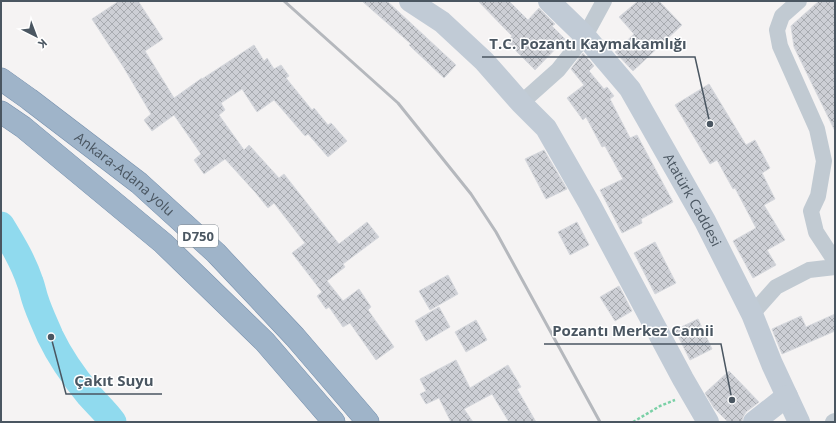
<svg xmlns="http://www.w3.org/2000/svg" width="836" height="423" viewBox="0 0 836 423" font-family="'Open Sans',sans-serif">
	<defs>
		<pattern id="building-cross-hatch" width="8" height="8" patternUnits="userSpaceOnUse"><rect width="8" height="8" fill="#cdcfd5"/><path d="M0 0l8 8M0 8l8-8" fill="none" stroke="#a8abb0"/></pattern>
	</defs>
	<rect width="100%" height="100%" fill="#f5f3f3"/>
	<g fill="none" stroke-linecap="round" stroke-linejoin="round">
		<path stroke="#90daee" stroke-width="27" d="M 1,225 C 12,243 23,261 30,282 C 32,287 33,293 35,299 C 39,312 45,324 50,336 C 60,357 74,377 89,395 C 97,404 106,412 113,422"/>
	</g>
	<path fill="url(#building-cross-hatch)" stroke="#d7d9de" d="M 119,1 L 138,1 L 163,39 L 145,51 L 174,98 L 202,78 L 202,79 L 254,45 L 264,61 L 267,58 L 274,69 L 281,65 L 289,76 L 286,78 L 312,110 L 314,108 L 328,125 L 331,123 L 347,141 L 328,157 L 308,134 L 305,136 L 274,100 L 257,112 L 242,89 L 221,103 L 225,110 L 219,115 L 244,150 L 249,145 L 279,178 L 284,174 L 339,244 L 367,222 L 379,237 L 343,264 L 345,267 L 327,281 L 343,301 L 359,289 L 371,307 L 368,310 L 394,347 L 376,360 L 350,323 L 343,327 L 329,307 L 326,309 L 317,296 L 322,292 L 292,253 L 305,243 L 274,203 L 268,208 L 255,192 L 225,159 L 204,174 L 194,160 L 201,154 L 174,115 L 152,131 L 144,120 L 151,114 L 124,68 L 92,19 Z
		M 362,1 L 387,1 L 456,65 L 444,78 L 409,45 L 411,44 Z
		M 478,1 L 509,1 L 528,20 L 539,8 L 555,24 L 552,26 L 565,39 L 535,70 L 507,42 L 512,36 Z
		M 638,1 L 659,1 L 682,25 L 633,71 L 615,52 L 634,34 L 619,17 Z
		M 819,1 L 835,1 L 835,131 L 794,47 L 791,26 Z
		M 583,53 L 594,66 L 589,71 L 604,89 L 607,87 L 614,96 L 610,99 L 630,138 L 637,135 L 673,202 L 641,219 L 642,223 L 622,233 L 600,190 L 623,179 L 605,146 L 602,147 L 586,117 L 583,120 L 567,98 L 584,85 L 571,69 Z
		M 709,84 L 746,145 L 755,140 L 770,168 L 762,173 L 775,199 L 764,205 L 785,240 L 767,250 L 776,265 L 753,278 L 733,241 L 756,228 L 735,188 L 733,189 L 717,160 L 710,164 L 675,105 Z
		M 544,150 L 567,189 L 546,199 L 525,159 Z
		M 577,222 L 589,245 L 570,255 L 558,232 Z
		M 655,242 L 676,283 L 655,294 L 634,253 Z
		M 448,275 L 458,294 L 430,310 L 419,291 Z
		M 619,286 L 632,311 L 615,321 L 600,297 Z
		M 439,307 L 450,327 L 426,341 L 415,321 Z
		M 835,314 L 835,331 L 782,354 L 772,329 L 801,316 L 806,327 Z
		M 698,319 L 712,349 L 690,360 L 675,330 Z
		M 476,320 L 487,340 L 466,352 L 455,332 Z
		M 456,360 L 470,388 L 508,365 L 521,387 L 517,389 L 536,422 L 509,422 L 492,394 L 464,409 L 473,422 L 451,422 L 439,398 L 426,404 L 420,394 L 426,391 L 420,379 Z
		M 729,371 L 759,402 L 746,412 L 743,417 L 742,422 L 728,422 L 714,408 L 705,393 Z"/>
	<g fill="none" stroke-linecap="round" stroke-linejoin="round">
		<g stroke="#7690ad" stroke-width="23">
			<g id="trunk">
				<path id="s2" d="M 1,79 L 29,99 L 139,183 L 216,253 L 295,337 L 368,422"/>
				<path d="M 1,112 L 23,127 L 163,243 L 265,342 L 334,422"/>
			</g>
		</g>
		<path stroke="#7ad0a6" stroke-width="2.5" stroke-dasharray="3 2" stroke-linecap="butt" d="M 633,422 L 660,406 L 675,400"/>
		<path stroke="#c1cad2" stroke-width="16" d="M 799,1 L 782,16 L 777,30 L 780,46 L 817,129 L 824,161 L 818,196 L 811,211 L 816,232 L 835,261
			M 521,103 L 558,70 L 585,36 L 604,1
			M 752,314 L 776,287 L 809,270 L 835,267
			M 833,422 L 835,421"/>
		<g stroke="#c1cbd6" stroke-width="22">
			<path d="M 410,1 L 442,22 L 484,61 L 521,103 L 546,128 L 589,203 L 683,379 L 708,422"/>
			<path id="s1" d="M 549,1 L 585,36 L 630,89 L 705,221 L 752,314 L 772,364 L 799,422"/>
			<path d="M 754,422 L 787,396"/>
		</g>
		<use href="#trunk" stroke="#9fb4c9" stroke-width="22"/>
		<path stroke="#b5b8bd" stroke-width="3" d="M 284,1 L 398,103 L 471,194 L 496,232 L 600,422"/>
	</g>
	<g text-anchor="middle" stroke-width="3" stroke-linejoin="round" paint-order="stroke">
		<rect fill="#fff" stroke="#808990" stroke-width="1" x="178" y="225" width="40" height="22" rx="3"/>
		<g font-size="13" font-weight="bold" fill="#4a5661">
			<text x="198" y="241">D750</text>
		</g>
		<g font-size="14" fill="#4a5661" stroke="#fff">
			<text dy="5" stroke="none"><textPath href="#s2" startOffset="156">Ankara-Adana yolu</textPath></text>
			<text dy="5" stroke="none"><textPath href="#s1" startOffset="247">Atatürk Caddesi</textPath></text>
		</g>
	</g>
	<path fill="none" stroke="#4a5661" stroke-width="1.5" d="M710 124L695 57H482M732 400L721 344H544M51 337L66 394H162"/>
	<g fill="#4a5661" stroke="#fff" stroke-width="1.5">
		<circle cx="710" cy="124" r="4"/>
		<circle cx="732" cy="400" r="4"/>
		<circle cx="51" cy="337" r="4"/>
	</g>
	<g font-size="15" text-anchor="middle" font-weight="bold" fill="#4a5661" stroke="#fff" stroke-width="3" stroke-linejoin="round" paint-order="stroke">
		<text x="588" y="49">T.C. Pozantı Kaymakamlığı</text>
		<text x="633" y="336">Pozantı Merkez Camii</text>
		<text x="114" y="386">Çakıt Suyu</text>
	</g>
	<rect width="836" height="423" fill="none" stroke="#4a5661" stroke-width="4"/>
	<g transform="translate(36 36) rotate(138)" stroke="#ffffff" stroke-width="3" paint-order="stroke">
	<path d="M0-3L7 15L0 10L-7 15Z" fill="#4a5661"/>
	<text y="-6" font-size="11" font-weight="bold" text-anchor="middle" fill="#4a5661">K</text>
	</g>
</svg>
